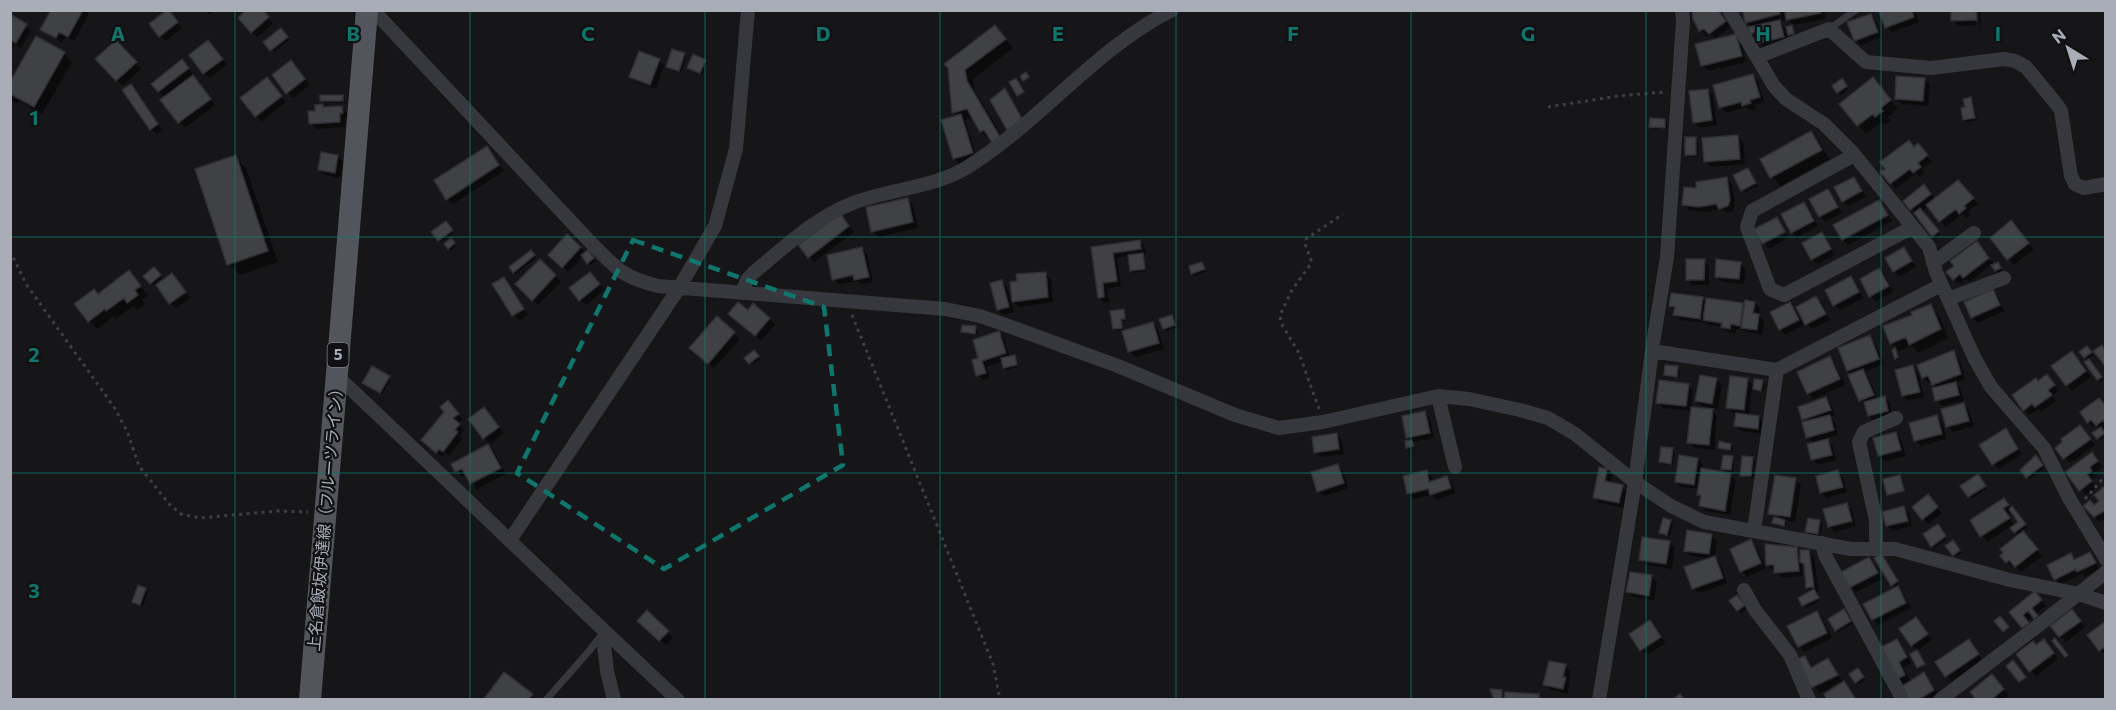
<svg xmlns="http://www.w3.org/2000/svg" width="2116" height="710" viewBox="0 0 2116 710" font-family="Commissioner,'Noto Sans JP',sans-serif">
	<rect width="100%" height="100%" fill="#161618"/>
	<path fill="#0007" fill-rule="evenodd" d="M 53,10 L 85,10 L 89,14 L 74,41 L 65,37 L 62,43 L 42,29 Z
		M 205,10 L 216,10 L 210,15 Z
		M 262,10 L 273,24 L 257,37 L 252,32 Z
		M 1718,10 L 1730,27 L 1715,39 L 1711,34 L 1706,36 L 1700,30 Z
		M 1750,10 L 1783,10 L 1785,20 L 1779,21 L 1785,28 L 1792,27 L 1796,36 L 1791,36 L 1786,31 L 1788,42 L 1765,48 L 1760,42 L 1759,38 L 1757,38 L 1751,33 L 1752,27 L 1746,22 Z
		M 1786,10 L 1824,10 L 1826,19 L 1793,25 L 1788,19 Z
		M 1887,10 L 1914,10 L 1919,22 L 1892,32 L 1886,27 Z
		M 1975,10 L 1976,25 L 1958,26 L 1953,21 Z
		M 1978,10 L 1980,10 L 1981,25 L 1979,25 Z
		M 1871,15 L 1876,21 L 1882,37 L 1861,45 L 1855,40 Z
		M 10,16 L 31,30 L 21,48 L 10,41 Z
		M 173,17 L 182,28 L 166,41 L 160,36 Z
		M 995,27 L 1013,48 L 973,79 L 975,91 L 1008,146 L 1002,151 L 991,139 L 990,140 L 981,132 L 973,118 L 965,120 L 977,158 L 960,164 L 954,158 L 958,116 L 954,112 L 949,68 Z
		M 281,30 L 289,40 L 274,52 L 265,42 Z
		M 1736,35 L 1741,41 L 1746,62 L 1708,71 L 1702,65 Z
		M 116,42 L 141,69 L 123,86 L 97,59 Z
		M 214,47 L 227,65 L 210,78 L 204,73 Z
		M 64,54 L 72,62 L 42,114 L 19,101 L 18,103 L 10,100 L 10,85 Z
		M 684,54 L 687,56 L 681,72 L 668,66 Z
		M 659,60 L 664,66 L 656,89 L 636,82 L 631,77 Z
		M 705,61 L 707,63 L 703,74 L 691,70 Z
		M 187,67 L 193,74 L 191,75 L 215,105 L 185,128 L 163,100 L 165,98 L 159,91 Z
		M 296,67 L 310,85 L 293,98 L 288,93 Z
		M 1753,75 L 1758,81 L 1764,102 L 1754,105 L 1756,109 L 1749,110 L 1746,107 L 1726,113 L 1720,107 Z
		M 267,79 L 286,102 L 261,122 L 256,116 Z
		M 1873,79 L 1898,109 L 1888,117 L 1891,120 L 1885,125 L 1882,122 L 1866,134 L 1841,104 Z
		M 1925,79 L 1930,85 L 1928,106 L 1902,104 L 1896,98 Z
		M 1842,80 L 1848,89 L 1841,95 L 1834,86 Z
		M 130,86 L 163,130 L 157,134 L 151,129 Z
		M 1005,90 L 1010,96 L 1027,127 L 1013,134 Z
		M 1708,91 L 1713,96 L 1717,125 L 1700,128 L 1694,122 Z
		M 343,97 L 345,103 L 324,103 L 322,100 Z
		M 1970,99 L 1973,101 L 1977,120 L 1967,122 L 1964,120 Z
		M 322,106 L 325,109 L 342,108 L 347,113 L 348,118 L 345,118 L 345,127 L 316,129 L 310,123 Z
		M 1665,120 L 1667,123 L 1667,129 L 1653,129 L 1651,127 Z
		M 1811,133 L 1819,141 L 1829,159 L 1780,186 L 1772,177 L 1762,159 Z
		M 1738,136 L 1743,142 L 1745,164 L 1711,167 L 1706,162 Z
		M 1696,139 L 1698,141 L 1698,157 L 1689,157 L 1687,155 Z
		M 486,148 L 504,171 L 453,204 L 447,199 Z
		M 1915,148 L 1923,151 L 1932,162 L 1922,169 L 1925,173 L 1920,177 L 1916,173 L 1896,189 L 1882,172 Z
		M 338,156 L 343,162 L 340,178 L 325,175 L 319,170 Z
		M 235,157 L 246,168 L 278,262 L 240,275 L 229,264 Z
		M 1748,169 L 1758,186 L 1745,192 L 1743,190 Z
		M 1726,178 L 1732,184 L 1735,206 L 1733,211 L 1726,213 L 1721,209 L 1706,212 L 1689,210 L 1683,205 L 1698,190 Z
		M 1854,178 L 1866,197 L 1848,206 L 1843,201 Z
		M 1957,182 L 1978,204 L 1968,212 L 1970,215 L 1966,218 L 1962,214 L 1946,227 L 1928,206 L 1922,211 L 1940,234 L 1936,238 L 1905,201 L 1929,191 L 1936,200 Z
		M 1828,191 L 1833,196 L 1842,213 L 1825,222 L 1820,216 Z
		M 907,199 L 913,205 L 918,228 L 878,237 L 873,231 Z
		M 1879,202 L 1884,207 L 1892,221 L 1848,245 L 1843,240 Z
		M 1804,204 L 1809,209 L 1818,226 L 1797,237 L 1792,232 Z
		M 1776,218 L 1789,237 L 1769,249 L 1756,230 Z
		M 845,221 L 854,232 L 814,262 L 809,257 Z
		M 448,225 L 454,233 L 441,242 L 439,240 Z
		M 2017,228 L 2034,249 L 2014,265 L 1992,238 Z
		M 1821,234 L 1835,255 L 1818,264 L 1812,259 Z
		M 567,236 L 586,253 L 590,254 L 595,261 L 591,265 L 583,256 L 568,272 L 550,255 Z
		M 451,240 L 456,246 L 451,250 L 446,244 Z
		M 1140,241 L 1145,247 L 1146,254 L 1142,255 L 1144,257 L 1146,271 L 1133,273 L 1131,270 L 1129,256 L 1117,258 L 1121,286 L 1107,289 L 1109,302 L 1105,303 L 1099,297 L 1093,248 Z
		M 862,249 L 867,254 L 873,282 L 861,284 L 857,281 L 839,284 L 834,279 Z
		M 1904,249 L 1916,267 L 1900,276 L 1894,271 Z
		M 1982,249 L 1995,265 L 2000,266 L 2002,270 L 1998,273 L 1992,264 L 1969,282 L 1966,279 L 1959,284 L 1954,279 Z
		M 531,252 L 536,258 L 516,274 L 511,268 Z
		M 540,261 L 561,282 L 538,305 L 517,284 Z
		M 1704,261 L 1709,266 L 1709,285 L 1693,285 L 1687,279 Z
		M 1740,263 L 1746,269 L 1744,284 L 1722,282 L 1716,276 Z
		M 1202,264 L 1206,272 L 1195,276 L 1193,273 Z
		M 154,269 L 162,278 L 153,285 L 145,276 Z
		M 1879,270 L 1885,275 L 1893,292 L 1876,301 L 1871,296 Z
		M 129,272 L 148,295 L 142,300 L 145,304 L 137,310 L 133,306 L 116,319 L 114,316 L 97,329 L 89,321 L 98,295 Z
		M 1046,274 L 1051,279 L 1053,302 L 1019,307 L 1013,301 Z
		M 1851,278 L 1856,284 L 1863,298 L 1840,310 L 1835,305 Z
		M 504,279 L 509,284 L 528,315 L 519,321 L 494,284 Z
		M 595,279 L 604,290 L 586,305 L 580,300 Z
		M 177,281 L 190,298 L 176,308 L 170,303 Z
		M 1002,282 L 1007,287 L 1014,312 L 1004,315 L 998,310 L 992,284 Z
		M 1992,291 L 1998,296 L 2004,311 L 1978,323 L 1972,317 Z
		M 1816,298 L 1822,303 L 1830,320 L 1812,329 L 1807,324 Z
		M 1702,299 L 1707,303 L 1742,305 L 1746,308 L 1755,303 L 1760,309 L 1759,316 L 1764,321 L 1762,335 L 1736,329 L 1736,333 L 1728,332 L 1723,327 L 1710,325 L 1705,321 L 1705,323 L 1680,320 L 1670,305 Z
		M 1790,304 L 1795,309 L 1804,325 L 1786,335 L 1780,329 Z
		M 753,306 L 775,324 L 761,341 L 736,320 L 748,312 Z
		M 1930,306 L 1939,315 L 1948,338 L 1919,353 L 1912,346 L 1900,351 L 1891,343 L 1914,316 Z
		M 1123,311 L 1127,321 L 1122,321 L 1123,330 L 1117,331 L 1114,329 Z
		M 1172,316 L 1177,327 L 1166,331 L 1164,328 Z
		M 717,318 L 740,339 L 714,368 L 697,354 Z
		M 1153,323 L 1158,329 L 1164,349 L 1135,357 L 1130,351 Z
		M 975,328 L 978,330 L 977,335 L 965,334 L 963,332 Z
		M 998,333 L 1004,339 L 1010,358 L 1014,357 L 1016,359 L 1018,367 L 1006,370 L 1003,361 L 986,367 L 990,378 L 983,380 L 978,375 L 980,359 Z
		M 1870,337 L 1875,343 L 1884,364 L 1864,372 L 1868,376 L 1878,399 L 1884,398 L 1890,403 L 1893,416 L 1874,421 L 1869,416 L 1866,406 L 1861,400 L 1852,375 L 1848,371 Z
		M 2089,350 L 2093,355 L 2087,359 L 2091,363 L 2103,380 L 2101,382 L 2086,362 L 2089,361 L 2085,357 Z
		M 754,352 L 760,359 L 752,365 L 746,358 Z
		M 1954,352 L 1959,357 L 1965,379 L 1955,383 L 1961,389 L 1964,400 L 1942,406 L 1937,400 L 1937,388 L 1932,382 L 1929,383 L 1923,378 Z
		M 1830,358 L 1835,364 L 1845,385 L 1814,399 L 1808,393 Z
		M 2077,359 L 2091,377 L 2072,391 L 2067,385 Z
		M 1912,367 L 1918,372 L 1924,397 L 1908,401 L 1903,396 Z
		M 1677,368 L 1680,370 L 1679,378 L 1668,377 L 1666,375 Z
		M 389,378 L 391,380 L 382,394 L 366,385 Z
		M 1716,379 L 1722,385 L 1718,409 L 1703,406 L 1697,401 Z
		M 1747,380 L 1755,387 L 1762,382 L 1765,384 L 1763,392 L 1757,391 L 1752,386 L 1749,416 L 1759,417 L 1764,423 L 1763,434 L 1741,431 L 1735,425 L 1737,413 L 1733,413 L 1727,407 Z
		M 2052,381 L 2059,391 L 2053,396 L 2056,401 L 2041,412 L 2038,409 L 2030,415 L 2024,410 L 2038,382 Z
		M 1688,385 L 1693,391 L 1691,409 L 1712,411 L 1717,416 L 1714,450 L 1695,448 L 1689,442 L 1692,411 L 1663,408 L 1658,402 Z
		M 1826,399 L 1831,404 L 1835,416 L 1830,417 L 1835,422 L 1838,435 L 1825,439 L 1833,446 L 1836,460 L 1818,465 L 1813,459 L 1814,444 L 1807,437 L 1807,423 L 1804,419 Z
		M 1964,405 L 1969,410 L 1974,426 L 1953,432 L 1947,426 Z
		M 453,407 L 463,420 L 458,424 L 464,430 L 459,436 L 462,439 L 449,456 L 445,453 L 442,457 L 428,445 Z
		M 2106,407 L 2106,428 L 2102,430 L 2106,436 L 2100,440 L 2098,438 L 2101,429 L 2097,425 L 2094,427 L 2089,422 Z
		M 1425,413 L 1430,418 L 1434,438 L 1414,442 L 1415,448 L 1410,449 L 1408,447 L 1412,441 L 1407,437 Z
		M 489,414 L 504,433 L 490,444 L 470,420 Z
		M 1937,417 L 1942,422 L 1947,439 L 1921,446 L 1915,440 Z
		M 2005,430 L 2022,454 L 1999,469 L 1993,464 Z
		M 2085,432 L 2095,445 L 2070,463 L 2057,448 Z
		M 1896,433 L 1901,439 L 1906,456 L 1884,461 L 1879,456 Z
		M 1337,435 L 1342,440 L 1344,454 L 1321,457 L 1315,452 Z
		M 1730,445 L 1733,447 L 1732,452 L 1719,447 Z
		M 488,446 L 494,451 L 506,474 L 477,489 L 466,475 L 462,477 L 453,464 Z
		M 1672,450 L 1675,452 L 1673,465 L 1663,464 L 1661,461 Z
		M 2036,457 L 2044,468 L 2029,479 L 2022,470 Z
		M 1732,458 L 1734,460 L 1733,472 L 1725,471 L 1722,468 Z
		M 1752,458 L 1755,461 L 1753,478 L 1744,477 L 1741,475 Z
		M 1698,459 L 1703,465 L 1702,470 L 1730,475 L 1736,480 L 1730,515 L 1706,511 L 1700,506 L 1702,498 L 1698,494 L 1699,489 L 1682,487 L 1676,482 Z
		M 2097,460 L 2103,467 L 2094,473 L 2096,477 L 2091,480 L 2096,487 L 2086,495 L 2067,472 Z
		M 1337,465 L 1343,471 L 1348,488 L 1324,496 L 1318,491 Z
		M 1606,470 L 1612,475 L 1610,484 L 1622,486 L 1627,492 L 1624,508 L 1600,503 L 1594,498 Z
		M 1426,471 L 1432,477 L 1433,482 L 1447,477 L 1452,483 L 1455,493 L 1437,500 L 1432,495 L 1414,499 L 1408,494 L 1404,477 Z
		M 1838,471 L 1843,477 L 1847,492 L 1827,498 L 1821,492 Z
		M 1980,478 L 1987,488 L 1972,499 L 1962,486 Z
		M 1795,480 L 1801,485 L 1795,522 L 1783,520 L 1787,523 L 1786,527 L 1776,525 L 1774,523 L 1775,519 L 1770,513 Z
		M 2106,487 L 2106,519 L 2100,522 L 2085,507 L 2094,506 L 2101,502 Z
		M 2004,500 L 2027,527 L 2021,531 L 2042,556 L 2021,572 L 2015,565 L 2012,567 L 2007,562 L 2019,536 L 2011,526 L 1987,542 L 1972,521 ZM 2012,511 L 2021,522 L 2015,526 L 2008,514 Z
		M 1933,501 L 1942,513 L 1928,524 L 1923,519 Z
		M 1847,505 L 1852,510 L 1856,526 L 1835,532 L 1829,526 Z
		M 1903,508 L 1909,513 L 1912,526 L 1893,531 L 1887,526 Z
		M 1670,521 L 1673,523 L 1670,536 L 1663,535 L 1661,533 Z
		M 1819,522 L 1822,524 L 1820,535 L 1809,534 L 1807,532 Z
		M 1940,528 L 1947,539 L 1935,548 L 1933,546 Z
		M 1711,535 L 1717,541 L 1715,558 L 1720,563 L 1727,583 L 1699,593 L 1693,588 L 1711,559 L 1691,556 L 1686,551 Z
		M 1751,541 L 1756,547 L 1766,568 L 1747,577 L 1742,571 L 1732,550 Z
		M 1669,543 L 1675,548 L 1672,569 L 1646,565 L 1640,559 Z
		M 1955,545 L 1961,553 L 1956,557 L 1947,547 Z
		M 1796,548 L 1800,552 L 1809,552 L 1814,557 L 1819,592 L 1816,593 L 1820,600 L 1806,608 L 1800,599 L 1812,592 L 1807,588 L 1806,565 L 1802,562 L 1803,576 L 1781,578 L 1776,570 L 1773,570 L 1767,564 Z
		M 2090,554 L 2100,569 L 2084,577 L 2082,574 L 2061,584 L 2055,579 L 2071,555 L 2076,561 Z
		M 1883,557 L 1899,584 L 1896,586 L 1903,594 L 1911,608 L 1878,625 L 1873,619 L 1896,589 L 1892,585 Z
		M 1869,559 L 1874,564 L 1882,579 L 1856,592 L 1851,587 Z
		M 1651,577 L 1657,582 L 1654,600 L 1633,597 L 1628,591 Z
		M 145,590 L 148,592 L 143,606 L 136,604 L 134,602 Z
		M 1737,597 L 1747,608 L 1741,613 L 1731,601 Z
		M 2040,599 L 2046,606 L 2036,614 L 2043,622 L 2041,624 L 2034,616 L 2027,621 L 2033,629 L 2029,633 L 2011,612 Z
		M 647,612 L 673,637 L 666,645 L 639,621 Z
		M 1817,613 L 1822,618 L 1832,638 L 1804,652 L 1799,646 Z
		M 1846,614 L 1852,624 L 1838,632 L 1836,630 Z
		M 2077,617 L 2085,627 L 2066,642 L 2052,626 Z
		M 1916,619 L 1932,640 L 1918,650 L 1912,645 Z
		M 1650,622 L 1666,643 L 1647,655 L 1641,650 Z
		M 2106,623 L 2106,655 L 2100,650 Z
		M 1897,641 L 1902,646 L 1911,663 L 1903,668 L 1911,682 L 1924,674 L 1939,695 L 1932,700 L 1910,700 L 1906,685 L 1898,678 Z
		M 1969,641 L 1983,660 L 1952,681 L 1946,676 Z
		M 2037,646 L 2049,646 L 2058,659 L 2036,676 L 2018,655 Z
		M 1804,657 L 1812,668 L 1828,660 L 1833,665 L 1842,681 L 1820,693 L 1814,687 L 1799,660 Z
		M 1565,666 L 1570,671 L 1568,694 L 1551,690 L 1545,685 Z
		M 1860,672 L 1865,680 L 1859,684 L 1857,682 Z
		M 1997,681 L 2009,695 L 2003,700 L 1978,700 Z
		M 532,695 L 537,700 L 485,700 Z"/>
	<path fill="#404145" stroke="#303034" stroke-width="1.5" d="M 51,10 L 83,10 L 68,37 L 59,32 L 56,38 L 40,30 Z
		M 167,10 L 169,10 L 178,22 L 159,37 L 149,24 Z
		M 246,10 L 263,10 L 269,17 L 251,33 L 238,18 Z
		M 1692,10 L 1718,10 L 1726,21 L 1709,34 L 1704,29 L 1699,31 L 1693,19 Z
		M 1779,10 L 1780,14 L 1745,23 L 1743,12 L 1748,10 Z
		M 1785,10 L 1821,10 L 1821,13 L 1786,20 Z
		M 1883,10 L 1912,10 L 1914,17 L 1885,28 L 1879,12 Z
		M 1951,10 L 1976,10 L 1977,20 L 1951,21 Z
		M 10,14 L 27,24 L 16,43 L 10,40 Z
		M 1871,14 L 1878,32 L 1854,41 L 1847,22 Z
		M 1780,20 L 1784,37 L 1759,43 L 1756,32 L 1750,34 L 1748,27 Z
		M 995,25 L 1006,39 L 965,70 L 967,81 L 1000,137 L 993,144 L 984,130 L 980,132 L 967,109 L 952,113 L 948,68 L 944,64 Z
		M 1792,25 L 1794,34 L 1788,35 L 1786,27 Z
		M 281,28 L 288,37 L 270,51 L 263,42 Z
		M 1736,34 L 1742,56 L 1701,66 L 1695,44 Z
		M 36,36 L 65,52 L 34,107 L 10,94 L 10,82 Z
		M 116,40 L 137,62 L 116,81 L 95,59 Z
		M 208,40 L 223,59 L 203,74 L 189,55 Z
		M 672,49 L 685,53 L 679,71 L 666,67 Z
		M 639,51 L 660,59 L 650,85 L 629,77 Z
		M 693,54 L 706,60 L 700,73 L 687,68 Z
		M 182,59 L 189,68 L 158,92 L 151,84 Z
		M 291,60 L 305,79 L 286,94 L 272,75 Z
		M 1026,72 L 1029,77 L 1023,81 L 1020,76 Z
		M 1753,74 L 1760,97 L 1750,100 L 1751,103 L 1742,106 L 1741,102 L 1719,108 L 1713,85 Z
		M 193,75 L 211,99 L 178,123 L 160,100 Z
		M 1896,76 L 1925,78 L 1923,101 L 1895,99 Z
		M 267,77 L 282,96 L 255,117 L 240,98 Z
		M 1873,77 L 1891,100 L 1881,108 L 1883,111 L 1875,117 L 1873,114 L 1857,126 L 1839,104 Z
		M 1016,78 L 1024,92 L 1017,96 L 1009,82 Z
		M 1842,78 L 1847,86 L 1837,93 L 1832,86 Z
		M 131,84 L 158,124 L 150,130 L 122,90 Z
		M 1005,88 L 1023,121 L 1007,130 L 990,100 Z
		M 1708,89 L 1712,120 L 1693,123 L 1689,91 Z
		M 320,95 L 343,95 L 343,101 L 320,101 Z
		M 1971,97 L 1975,118 L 1963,120 L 1961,108 L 1965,107 L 1963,99 Z
		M 323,104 L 323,107 L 342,106 L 343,113 L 340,113 L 340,122 L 309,124 L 308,111 L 315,111 L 315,105 Z
		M 961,114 L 973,153 L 953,159 L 941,120 Z
		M 1650,118 L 1665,119 L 1665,128 L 1649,127 Z
		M 1811,131 L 1822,150 L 1770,178 L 1760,159 Z
		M 1738,135 L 1740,159 L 1704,162 L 1702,138 Z
		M 1685,137 L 1696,137 L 1696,155 L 1685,155 Z
		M 1909,140 L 1914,147 L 1918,143 L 1928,155 L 1918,163 L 1921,167 L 1913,173 L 1910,169 L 1890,184 L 1880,172 L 1885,169 L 1880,162 Z
		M 487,146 L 499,165 L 446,200 L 434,180 Z
		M 321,152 L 338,155 L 335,173 L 318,170 Z
		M 236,155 L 268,251 L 227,265 L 195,169 Z
		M 1748,168 L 1756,183 L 1741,191 L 1733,175 Z
		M 1727,177 L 1730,200 L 1728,206 L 1719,209 L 1716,204 L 1699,207 L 1682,205 L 1684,187 L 1696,188 L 1696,182 Z
		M 1854,177 L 1862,191 L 1842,202 L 1834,187 Z
		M 1958,180 L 1974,198 L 1964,206 L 1966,208 L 1959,214 L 1956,209 L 1939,222 L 1926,205 Z
		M 1924,184 L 1931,194 L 1910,210 L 1903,201 Z
		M 1828,189 L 1838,207 L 1819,217 L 1809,199 Z
		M 908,198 L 913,222 L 871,232 L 866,207 Z
		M 1879,200 L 1888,215 L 1842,240 L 1833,225 Z
		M 1804,202 L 1814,221 L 1791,233 L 1781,214 Z
		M 1920,208 L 1939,231 L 1932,237 L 1914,213 Z
		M 840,213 L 849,226 L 808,258 L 798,245 Z
		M 1777,217 L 1785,232 L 1762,244 L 1754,229 Z
		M 2011,220 L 2029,243 L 2007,260 L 1990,238 Z
		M 446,221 L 453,230 L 438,241 L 431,232 Z
		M 1822,232 L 1831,249 L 1811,260 L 1802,243 Z
		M 567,234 L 581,247 L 562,268 L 548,255 Z
		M 451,238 L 455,243 L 448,249 L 444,244 Z
		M 1140,240 L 1141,249 L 1113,253 L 1117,281 L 1103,283 L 1104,297 L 1098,298 L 1091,247 Z
		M 1977,241 L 1989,258 L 1963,278 L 1960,274 L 1953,280 L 1946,272 L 1954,266 L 1950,261 Z
		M 862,247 L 869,277 L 854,280 L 853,275 L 832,280 L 827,255 Z
		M 1904,247 L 1912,261 L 1893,272 L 1885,258 Z
		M 531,250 L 535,255 L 513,273 L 509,267 Z
		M 588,250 L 594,258 L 587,264 L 581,255 Z
		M 1143,253 L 1145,269 L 1130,271 L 1128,255 Z
		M 540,259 L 556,275 L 532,301 L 515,284 Z
		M 1686,259 L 1705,259 L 1704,280 L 1686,280 Z
		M 1716,259 L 1741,262 L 1739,279 L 1715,277 Z
		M 1202,262 L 1205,269 L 1191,274 L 1189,266 Z
		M 1998,262 L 2001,268 L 1995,271 L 1991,265 Z
		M 154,267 L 161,275 L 150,284 L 143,276 Z
		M 1879,268 L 1889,286 L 1869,297 L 1860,279 Z
		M 129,270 L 141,286 L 135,290 L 138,295 L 127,303 L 124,298 L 106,311 L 105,309 L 88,322 L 74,304 L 94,289 L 98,294 Z
		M 590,272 L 600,284 L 579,301 L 569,288 Z
		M 1046,272 L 1048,297 L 1012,302 L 1010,282 L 1017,281 L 1016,274 Z
		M 172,273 L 186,292 L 169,304 L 156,285 Z
		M 1851,276 L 1859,292 L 1833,306 L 1825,290 Z
		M 504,277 L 524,309 L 512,316 L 492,284 Z
		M 1002,280 L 1009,307 L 997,310 L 990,283 Z
		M 1993,289 L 2000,305 L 1971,318 L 1964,302 Z
		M 1671,293 L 1703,297 L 1700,319 L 1673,315 L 1675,307 L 1669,306 Z
		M 1816,296 L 1826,314 L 1805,325 L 1796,307 Z
		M 1706,298 L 1743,303 L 1740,326 L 1731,324 L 1730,329 L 1721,327 L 1722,323 L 1703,320 Z
		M 1745,300 L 1755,302 L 1753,313 L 1759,314 L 1757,330 L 1741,328 Z
		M 738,302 L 748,310 L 753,303 L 770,318 L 755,336 L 728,314 Z
		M 1790,302 L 1799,320 L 1779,330 L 1770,312 Z
		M 1931,304 L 1941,329 L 1909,345 L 1906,337 L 1890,344 L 1883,326 L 1912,315 L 1911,312 Z
		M 1124,309 L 1125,319 L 1121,319 L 1122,328 L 1113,329 L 1110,311 Z
		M 1172,315 L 1175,325 L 1163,329 L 1159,319 Z
		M 717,316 L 735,332 L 708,364 L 689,348 Z
		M 1153,322 L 1159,343 L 1128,352 L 1122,331 Z
		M 962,325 L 976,326 L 975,334 L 961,332 Z
		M 999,331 L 1006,353 L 982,361 L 986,373 L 976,376 L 972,360 L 978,358 L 973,340 Z
		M 1870,335 L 1879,359 L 1847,371 L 1838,348 Z
		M 2102,345 L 2104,348 L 2106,348 L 2106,367 L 2093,351 Z
		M 2087,346 L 2092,352 L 2084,358 L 2079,352 Z
		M 1895,348 L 1898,357 L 1895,359 L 1892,350 Z
		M 754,350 L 759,356 L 749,364 L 744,358 Z
		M 1954,350 L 1961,374 L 1932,385 L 1928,376 L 1922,378 L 1917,365 Z
		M 2072,351 L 2086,371 L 2066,386 L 2051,366 Z
		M 1015,355 L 1017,365 L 1003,368 L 1001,358 Z
		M 1830,356 L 1840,379 L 1807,394 L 1797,372 Z
		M 2089,359 L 2102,377 L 2097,380 L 2084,362 Z
		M 1665,365 L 1678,366 L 1677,377 L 1664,375 Z
		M 1913,365 L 1920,392 L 1902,396 L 1895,370 Z
		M 372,366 L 390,376 L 380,393 L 362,383 Z
		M 1863,369 L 1874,395 L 1859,401 L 1848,375 Z
		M 2047,374 L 2055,385 L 2048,390 L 2052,395 L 2035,407 L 2032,404 L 2023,411 L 2012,395 L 2036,378 L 2038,381 Z
		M 1700,375 L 1717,378 L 1712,404 L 1695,401 Z
		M 1730,376 L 1748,378 L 1744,410 L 1726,408 Z
		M 1754,379 L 1763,380 L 1761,391 L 1753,389 Z
		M 1659,380 L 1689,384 L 1686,406 L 1656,403 Z
		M 1956,382 L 1959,395 L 1935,401 L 1932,388 Z
		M 1885,396 L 1888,411 L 1868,416 L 1864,402 Z
		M 1826,397 L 1831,410 L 1802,420 L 1798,407 Z
		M 2099,398 L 2106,406 L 2106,424 L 2103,420 L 2096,426 L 2091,420 L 2087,423 L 2080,412 Z
		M 448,400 L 459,414 L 453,418 L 460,424 L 455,430 L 458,432 L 443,452 L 439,449 L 436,453 L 421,440 L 444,412 L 440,407 Z
		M 1964,403 L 1969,421 L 1946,427 L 1941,409 Z
		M 484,407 L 499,427 L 483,439 L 468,419 Z
		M 1691,407 L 1713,409 L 1709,445 L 1687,443 Z
		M 1425,411 L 1430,433 L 1406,438 L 1402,416 Z
		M 1736,413 L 1759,416 L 1758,429 L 1734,426 Z
		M 1830,415 L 1834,430 L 1806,438 L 1802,422 Z
		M 1937,415 L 1942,434 L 1914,441 L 1909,423 Z
		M 2080,425 L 2091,439 L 2063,459 L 2055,448 L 2062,442 L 2061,439 Z
		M 2101,427 L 2105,433 L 2097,439 L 2092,433 Z
		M 2006,428 L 2018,449 L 1992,465 L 1979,445 Z
		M 1896,432 L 1901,450 L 1878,456 L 1873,438 Z
		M 1337,433 L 1339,449 L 1314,453 L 1312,437 Z
		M 1828,439 L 1832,455 L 1811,460 L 1807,444 Z
		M 1412,440 L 1414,446 L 1406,448 L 1405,441 Z
		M 1719,441 L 1731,444 L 1730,450 L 1718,448 Z
		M 488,444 L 501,468 L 470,484 L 462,469 L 455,472 L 451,464 Z
		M 1661,447 L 1673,448 L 1671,464 L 1659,462 Z
		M 2092,452 L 2098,461 L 2090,467 L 2092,471 L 2087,474 L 2092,481 L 2079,491 L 2065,472 Z
		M 1679,455 L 1698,458 L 1694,485 L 1675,482 Z
		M 1723,455 L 1733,456 L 1731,470 L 1721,469 Z
		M 2036,455 L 2043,465 L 2026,478 L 2020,470 Z
		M 1742,456 L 1753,457 L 1751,476 L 1740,476 Z
		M 1338,464 L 1344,483 L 1317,492 L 1311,472 Z
		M 1599,467 L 1607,469 L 1605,481 L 1623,485 L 1619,503 L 1593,498 Z
		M 1701,468 L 1731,473 L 1725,511 L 1699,506 L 1701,495 L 1697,495 Z
		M 1427,470 L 1429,482 L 1447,476 L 1451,488 L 1430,495 L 1428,489 L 1407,494 L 1403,476 Z
		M 1838,470 L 1843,487 L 1820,493 L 1816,476 Z
		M 1978,474 L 1986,486 L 1968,497 L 1960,486 Z
		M 1775,475 L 1796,478 L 1790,517 L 1768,514 Z
		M 1900,475 L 1904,491 L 1887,495 L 1883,479 Z
		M 2106,485 L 2106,510 L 2094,517 L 2083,506 L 2090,500 L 2094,505 L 2099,501 L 2094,495 Z
		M 1928,494 L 1938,507 L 1922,520 L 1912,507 Z
		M 2004,498 L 2009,505 L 2003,508 L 2010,518 L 1980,537 L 1970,520 Z
		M 1847,503 L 1852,521 L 1828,527 L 1823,509 Z
		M 1904,506 L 1908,521 L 1886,526 L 1882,512 Z
		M 2012,506 L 2026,524 L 2014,533 L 2010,528 L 2018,522 L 2009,509 Z
		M 1774,517 L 1785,520 L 1784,526 L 1772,523 Z
		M 1663,518 L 1671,520 L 1667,535 L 1659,533 Z
		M 1808,518 L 1820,520 L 1818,534 L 1805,532 Z
		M 1938,524 L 1946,536 L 1931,547 L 1923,534 Z
		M 1687,530 L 1712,534 L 1709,554 L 1684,551 Z
		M 2023,531 L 2038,549 L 2015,567 L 2009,560 L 2006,563 L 2000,556 L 2003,552 L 2000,549 Z
		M 1642,537 L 1670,541 L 1666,564 L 1639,560 Z
		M 1751,539 L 1761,563 L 1740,572 L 1730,549 Z
		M 1953,540 L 1960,550 L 1953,556 L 1945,546 Z
		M 1765,544 L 1797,547 L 1799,571 L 1774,573 L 1774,565 L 1766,565 Z
		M 1800,550 L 1809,550 L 1814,587 L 1806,588 L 1804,564 L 1800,562 Z
		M 2090,552 L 2096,563 L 2077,572 L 2076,569 L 2054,580 L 2047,565 L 2071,553 L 2074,560 Z
		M 1881,553 L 1898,581 L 1891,586 L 1874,558 Z
		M 1715,556 L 1723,578 L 1692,589 L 1684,567 Z
		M 1869,557 L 1878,573 L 1849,588 L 1841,572 Z
		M 1630,572 L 1652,575 L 1649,596 L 1626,592 Z
		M 138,585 L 146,588 L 140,605 L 132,602 Z
		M 1898,586 L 1906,603 L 1872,620 L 1863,604 Z
		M 1814,589 L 1819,598 L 1802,606 L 1798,598 Z
		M 2035,591 L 2042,600 L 2032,608 L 2038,616 L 2034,619 L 2028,611 L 2023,615 L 2029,623 L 2022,628 L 2009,612 Z
		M 1737,595 L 1745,605 L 1737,611 L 1729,601 Z
		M 1844,609 L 1851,621 L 1835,631 L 1828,619 Z
		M 2072,609 L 2081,621 L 2059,637 L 2050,626 Z
		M 647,610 L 669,631 L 659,641 L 637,621 Z
		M 1817,611 L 1827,633 L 1798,647 L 1787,626 Z
		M 2000,616 L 2009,627 L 2003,632 L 1994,621 Z
		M 1916,617 L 1928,634 L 1911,646 L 1899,629 Z
		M 1650,620 L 1661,637 L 1640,651 L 1629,634 Z
		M 2106,621 L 2106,646 L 2099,651 L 2087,635 Z
		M 2055,638 L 2068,655 L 2065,657 L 2052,641 Z
		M 1897,639 L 1907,657 L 1899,662 L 1905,675 L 1897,679 L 1881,647 Z
		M 1969,639 L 1979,654 L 1945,677 L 1935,662 Z
		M 2044,639 L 2054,653 L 2029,672 L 2016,654 L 2033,641 L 2036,645 Z
		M 1917,650 L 1925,664 L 1917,668 L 1910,654 Z
		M 1805,656 L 1811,668 L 1828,658 L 1838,675 L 1811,688 L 1797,659 Z
		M 2013,660 L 2026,677 L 2019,682 L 2006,666 Z
		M 1549,661 L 1566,664 L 1563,677 L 1566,677 L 1563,689 L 1543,685 Z
		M 1858,668 L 1864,677 L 1855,683 L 1849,674 Z
		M 504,672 L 533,694 L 528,700 L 483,700 Z
		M 1924,672 L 1934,690 L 1918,700 L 1908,700 L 1901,687 Z
		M 1992,674 L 2004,689 L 1991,700 L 1976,700 L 1970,692 Z
		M 1844,681 L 1855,698 L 1852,700 L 1827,700 L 1824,694 Z
		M 1490,689 L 1502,690 L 1502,700 L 1494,700 Z
		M 1505,692 L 1539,694 L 1539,700 L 1504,700 Z
		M 1680,694 L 1685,700 L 1672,700 Z"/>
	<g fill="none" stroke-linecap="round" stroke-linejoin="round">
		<path stroke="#3d3f44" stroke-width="3" stroke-dasharray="3 4.5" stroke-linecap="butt" d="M 1548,107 L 1618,96 L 1665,92
			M 10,251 L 26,284 L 114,407 L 127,431 L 139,466 L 169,504 L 181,514 L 200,518 L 277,511 L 308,512
			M 852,315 L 993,664 L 1000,700
			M 1319,409 L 1299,353 L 1281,323 L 1280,315 L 1292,290 L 1310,265 L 1311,260 L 1305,244 L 1306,239 L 1343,214
			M 2085,499 L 2106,475"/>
		<path stroke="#37383d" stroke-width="7" d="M 1829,29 L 1856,10
			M 546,700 L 589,651 L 604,632"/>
		<path stroke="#37383d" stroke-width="14" d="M 373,10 L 593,245 C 618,270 623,277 658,286 L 945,309 L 980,316 L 1003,324 L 1118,366 L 1235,415 L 1279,428 L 1323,422 L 1438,396 L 1469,399 L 1520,410 L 1548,418 L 1575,434 L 1635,482 L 1671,506 L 1704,522 L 1851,549 L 1895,549 L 2010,580 L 2079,594 L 2106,603
			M 1729,10 L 1774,86 L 1786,99 L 1824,124 L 1852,152 L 1929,247 L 1936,272 L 1974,357 L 1991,387 L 2044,448 L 2069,498 L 2106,559
			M 1757,57 L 1829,29 L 1866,62 L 1931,68 L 2004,59 L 2015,61 L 2026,67 L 2058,106 L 2061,111 L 2071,176 L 2075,184 L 2084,188 L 2106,184
			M 1854,155 L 1752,211 L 1747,227 L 1770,289 L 1784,295 L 1913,227
			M 1933,263 L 1974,233
			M 742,293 L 747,280 L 753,273 C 785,247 814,218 853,203 C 890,189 932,188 966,168 C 1039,123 1096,48 1172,10
			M 1948,299 L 2004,278
			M 1652,351 L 1777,370 L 1941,285
			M 337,376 C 451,483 563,593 678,700
			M 1438,396 L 1455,467
			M 1754,531 L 1777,370
			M 510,540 L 679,288 L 715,226 L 736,149 L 748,10
			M 1822,543 L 1825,555 L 1903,700
			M 1876,548 L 1876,521 L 1859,442 L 1864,432 L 1896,418
			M 1744,590 L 1755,610 L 1790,655 L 1809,700
			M 610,637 L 604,645 L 607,671 L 614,700
			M 1599,700 L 1635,482 L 1653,343 L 1667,257 L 1683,21 L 1682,10
			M 1940,700 L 2039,625 L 2106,572"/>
		<path stroke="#53555c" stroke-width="22" d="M 310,700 L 367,10"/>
	</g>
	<path fill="none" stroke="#0f766e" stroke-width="4.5" stroke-dasharray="12 8" stroke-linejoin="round" d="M 633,240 L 824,307 L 843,465 L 664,569 L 517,473 Z"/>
	<path fill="none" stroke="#0f766e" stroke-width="1.5" stroke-opacity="0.55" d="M 235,10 L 235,700M 470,10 L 470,700M 705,10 L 705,700M 940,10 L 940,700M 1176,10 L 1176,700M 1411,10 L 1411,700M 1646,10 L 1646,700M 1881,10 L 1881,700M 10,237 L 2106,237M 10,473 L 2106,473"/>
	<g text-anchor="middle" stroke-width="4.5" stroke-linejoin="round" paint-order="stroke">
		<rect fill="#111113" stroke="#7b7e86" stroke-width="1.5" x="327.5" y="343" width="21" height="24" rx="4.5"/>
		<g font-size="15" font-weight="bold" fill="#a8adb8">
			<text x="338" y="360">5</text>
		</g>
		<g font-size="16" fill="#a8adb8" stroke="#111113">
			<text transform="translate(325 516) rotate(-85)" y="6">上名倉飯坂伊達線（フルーツライン）</text>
		</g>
	</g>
	<g font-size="20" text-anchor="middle" font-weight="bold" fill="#0f766e" stroke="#111113" stroke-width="4.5" stroke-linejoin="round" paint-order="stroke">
		<text x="118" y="41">A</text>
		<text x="353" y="41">B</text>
		<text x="588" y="41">C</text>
		<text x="823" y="41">D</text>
		<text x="1058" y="41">E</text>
		<text x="1293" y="41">F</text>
		<text x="1528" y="41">G</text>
		<text x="1763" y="41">H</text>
		<text x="1998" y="41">I</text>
		<text x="34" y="125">1</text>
		<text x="34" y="362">2</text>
		<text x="34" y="598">3</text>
	</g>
	<rect width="2116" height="710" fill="none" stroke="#a8adb8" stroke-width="24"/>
	<g transform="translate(2068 48) rotate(322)" stroke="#111113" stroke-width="4.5" paint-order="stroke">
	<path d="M0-4.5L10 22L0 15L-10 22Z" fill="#a8adb8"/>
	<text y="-9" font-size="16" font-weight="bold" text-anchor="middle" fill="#a8adb8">N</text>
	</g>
</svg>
